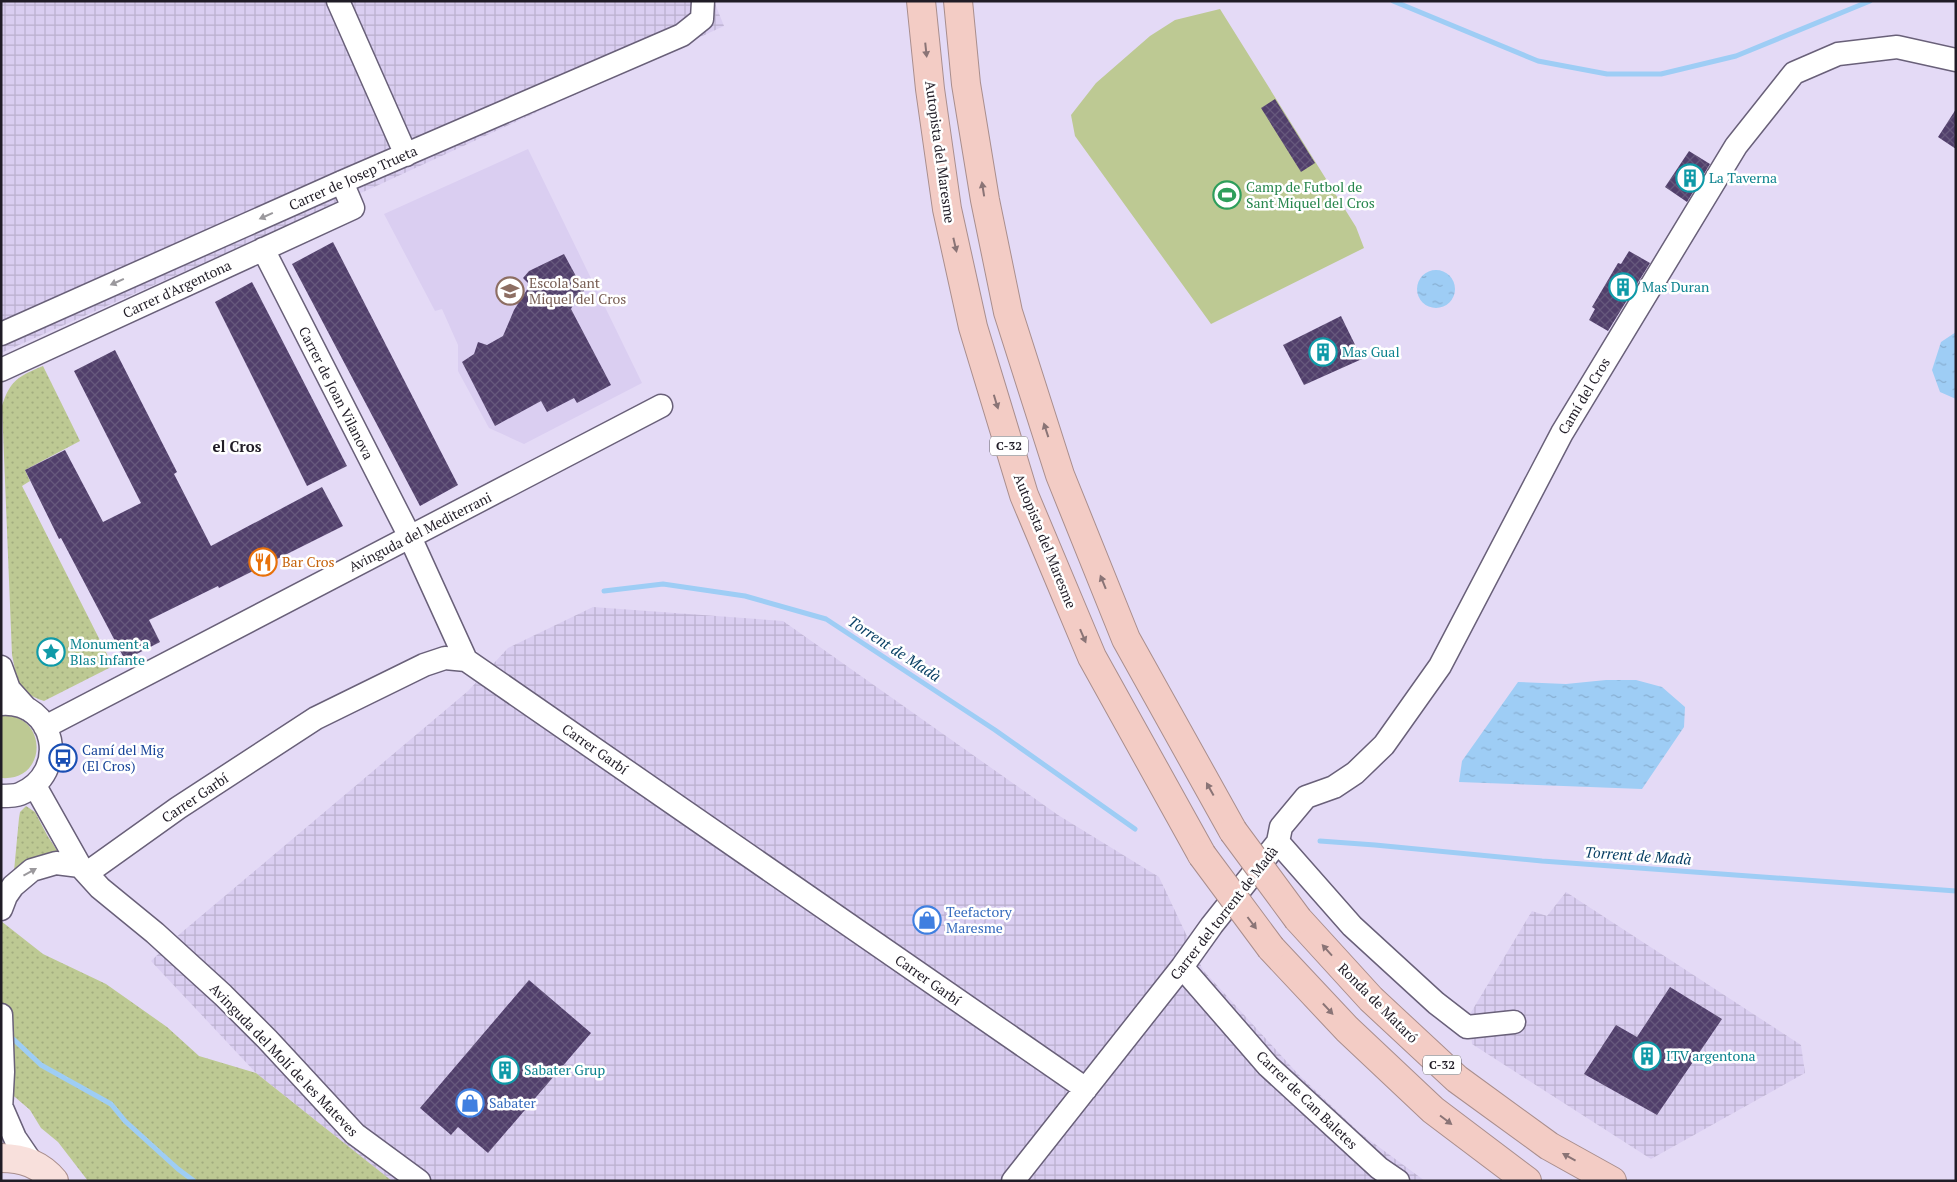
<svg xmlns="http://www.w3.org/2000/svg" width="1957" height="1182" viewBox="0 0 1957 1182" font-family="'PT Serif',serif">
	<defs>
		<pattern id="industrial-grid" width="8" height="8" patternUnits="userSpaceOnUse" patternTransform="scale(1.25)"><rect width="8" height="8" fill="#dacef1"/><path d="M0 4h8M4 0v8" fill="none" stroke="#bbb0ce"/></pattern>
		<pattern id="grass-dots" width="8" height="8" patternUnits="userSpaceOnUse" patternTransform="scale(1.25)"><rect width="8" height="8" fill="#bdc993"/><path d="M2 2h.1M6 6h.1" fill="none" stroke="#a2ac7f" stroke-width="1.8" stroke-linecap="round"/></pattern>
		<pattern id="water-ripples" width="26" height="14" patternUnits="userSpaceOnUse" patternTransform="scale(1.25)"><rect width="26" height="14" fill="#9ecdf5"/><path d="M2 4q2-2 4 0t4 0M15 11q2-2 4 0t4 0" fill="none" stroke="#88afd2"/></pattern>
		<pattern id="building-cross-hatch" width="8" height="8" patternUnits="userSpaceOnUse" patternTransform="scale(1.25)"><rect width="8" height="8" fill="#513f6b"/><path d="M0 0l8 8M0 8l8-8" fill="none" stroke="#66587c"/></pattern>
	</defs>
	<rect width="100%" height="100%" fill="#e4daf6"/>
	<path fill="#dacef1" d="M 528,149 L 642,383 L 524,444 L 489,428 L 458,371 L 458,345 L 442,309 L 435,311 L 384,214 Z"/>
	<path fill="url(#industrial-grid)" d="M 1,1 L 714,1 L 724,26 L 372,188 L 1,353 Z
		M 593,607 L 783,621 L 1058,815 L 1159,877 L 1203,970 L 1298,1074 L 1360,1133 L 1425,1181 L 392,1181 L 256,1073 L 151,961 L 175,938 L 468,691 L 508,648 Z
		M 1566,892 L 1801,1045 L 1805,1073 L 1651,1159 L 1472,1044 L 1470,1014 L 1532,911 L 1547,916 Z"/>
	<path fill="url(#grass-dots)" d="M 43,366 L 80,441 L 25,470 L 30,481 L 22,486 L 113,666 L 44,701 C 15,691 18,682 12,655 L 2,406 C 10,380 19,376 43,366 Z
		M 26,806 L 35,812 L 47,835 L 58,852 L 14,871 L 19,818 L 20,812 Z
		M 1,921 L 43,954 L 106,984 L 167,1027 L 199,1056 L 256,1073 L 392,1181 L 88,1181 L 58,1142 L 41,1128 L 30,1110 L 1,1085 Z"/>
	<path fill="#bdc993" d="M 1220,9 L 1356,227 L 1364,248 L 1211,324 L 1075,136 L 1071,115 L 1096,83 L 1150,36 L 1175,20 Z
		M 1,716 C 48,712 49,782 1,778 Z"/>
	<path fill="url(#water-ripples)" d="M1417 289a19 19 0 1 1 38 0a19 19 0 1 1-38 0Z
		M 1956,332 L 1956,399 L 1940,392 L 1932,370 L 1941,342 Z
		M 1606,680 L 1636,680 L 1662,687 L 1685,707 L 1684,727 L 1642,789 L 1459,782 L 1462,761 L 1518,682 L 1566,684 Z"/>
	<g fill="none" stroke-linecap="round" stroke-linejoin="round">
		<path stroke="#9ecdf5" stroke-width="5" d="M 1393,1 L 1538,61 L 1607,74 L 1661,74 L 1736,56 L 1870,1
			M 604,591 L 663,584 L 745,596 L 826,619 L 995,730 L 1135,829
			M 1320,841 L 1375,845 L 1542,861 L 1956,891
			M 9,1035 L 41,1065 L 111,1104 L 125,1121 L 178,1169 L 194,1181"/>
	</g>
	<path fill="url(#building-cross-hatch)" d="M 1275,99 L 1315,163 L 1301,172 L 1261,108 Z
		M 1956,109 L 1956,149 L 1938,137 Z
		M 1689,151 L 1710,164 L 1687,202 L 1665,187 Z
		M 333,242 L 458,485 L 420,506 L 292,264 Z
		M 1629,251 L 1650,263 L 1608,331 L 1589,320 L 1595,309 L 1592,307 L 1618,263 L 1621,264 Z
		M 564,254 L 584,291 L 579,294 L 571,309 L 611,385 L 577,403 L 574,398 L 547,412 L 541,401 L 495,426 L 462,362 L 474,354 L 478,342 L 487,345 L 503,336 L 514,310 L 530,285 L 523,278 L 529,271 Z
		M 252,282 L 347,466 L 307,486 L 215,302 Z
		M 1341,316 L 1362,359 L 1304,385 L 1283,345 Z
		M 115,350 L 177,472 L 174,474 L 211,546 L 322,487 L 343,526 L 219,588 L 218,586 L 149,620 L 160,642 L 125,660 L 61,538 L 59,539 L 25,470 L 65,450 L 103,522 L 141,503 L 74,371 Z
		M 529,980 L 591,1033 L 488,1153 L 458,1127 L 451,1135 L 420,1108 Z
		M 1670,987 L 1722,1019 L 1657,1115 L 1584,1074 L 1616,1025 L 1637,1037 Z"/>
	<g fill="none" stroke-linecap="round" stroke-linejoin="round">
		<g stroke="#696079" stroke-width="25">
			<path id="minor" d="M 338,1 L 406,155
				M 263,249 L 410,537 L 466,660
				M 1,334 L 342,182 L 682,35 L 702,19 L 703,1
				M 1,370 L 353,208 L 342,182
				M 1,667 L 9,689 L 27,709
				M 1,704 C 56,700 70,773 20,794 C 15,796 7,796 1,796
				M 45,727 L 661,406
				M 35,786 L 80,866
				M 1278,842 L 1352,926 L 1436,1003 L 1467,1027 L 1514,1022
				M 87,873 L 178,808 L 316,718 L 424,665 L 445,658 L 466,660 L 1086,1089
				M 1,909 L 6,896 L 13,886 L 32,870 L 56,863 L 80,866 L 100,888 L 155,933 L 223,995 L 267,1039 L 355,1134 L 419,1181
				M 1182,967 L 1268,1066 L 1379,1168 L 1398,1181
				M 1,1015 L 3,1072 L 1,1110
				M 2,1108 L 15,1138 L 32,1163
				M 1013,1181 L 1182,967 L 1212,925 L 1278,842 L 1281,827 L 1306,797 L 1334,787 L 1355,773 L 1384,745 L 1440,666 L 1562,433 L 1736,146 L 1794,73 L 1838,54 L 1897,47 L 1956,60"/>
		</g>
		<g stroke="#a98e8d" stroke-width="30">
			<path id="major" d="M 1,1158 C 23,1158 40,1164 54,1181"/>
		</g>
		<g stroke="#a98e8d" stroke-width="30">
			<path id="highway" d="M 921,1 L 930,89 L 947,209 L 973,327 L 1024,495 L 1092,657 L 1202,855
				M 958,1 L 966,84 L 985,200 L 1008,312 L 1060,475 L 1126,639 L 1233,831
				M 1298,919 L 1371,999 L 1457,1079 L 1549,1146 L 1612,1181
				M 1271,948 L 1347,1029 L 1433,1110 L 1527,1181"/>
		</g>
		<use href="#minor" stroke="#fff" stroke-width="22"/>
		<use href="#major" stroke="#f8e0dc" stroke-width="28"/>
		<use href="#highway" stroke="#f3ccc5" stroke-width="28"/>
		<g stroke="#a98e8d" stroke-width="30" stroke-linecap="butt">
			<path id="highway-bridge" d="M 1233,831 L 1298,919
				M 1202,855 L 1271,948"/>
		</g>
		<use href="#highway-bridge" stroke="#f3ccc5" stroke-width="28"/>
	</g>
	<defs><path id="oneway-solid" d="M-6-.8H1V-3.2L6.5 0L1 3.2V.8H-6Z" transform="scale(1.25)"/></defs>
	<g fill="#8a7476">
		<use href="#oneway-solid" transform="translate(926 50) rotate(84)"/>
		<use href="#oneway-solid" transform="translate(983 189) rotate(-99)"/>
		<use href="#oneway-solid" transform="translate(955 245) rotate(77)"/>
		<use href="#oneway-solid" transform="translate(996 402) rotate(73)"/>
		<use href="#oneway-solid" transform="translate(1046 430) rotate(-108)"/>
		<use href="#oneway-solid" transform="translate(1103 582) rotate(-112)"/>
		<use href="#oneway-solid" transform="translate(1083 636) rotate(67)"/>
		<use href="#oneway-solid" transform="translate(1210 789) rotate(-119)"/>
		<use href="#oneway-solid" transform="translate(1252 923) rotate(53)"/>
		<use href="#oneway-solid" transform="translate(1327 950) rotate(-132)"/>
		<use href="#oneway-solid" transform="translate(1328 1009) rotate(47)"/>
		<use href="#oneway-solid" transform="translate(1446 1120) rotate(37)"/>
		<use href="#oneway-solid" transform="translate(1569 1157) rotate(-151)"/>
	</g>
	<g fill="#9b999d">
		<use href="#oneway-solid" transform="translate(266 216) rotate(156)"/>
		<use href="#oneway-solid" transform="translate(117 282) rotate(156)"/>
		<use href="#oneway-solid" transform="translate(30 872) rotate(-29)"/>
	</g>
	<defs>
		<g id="building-ring" transform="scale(1.4375)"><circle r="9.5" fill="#fff" stroke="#0f9aa8" stroke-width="1.5"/><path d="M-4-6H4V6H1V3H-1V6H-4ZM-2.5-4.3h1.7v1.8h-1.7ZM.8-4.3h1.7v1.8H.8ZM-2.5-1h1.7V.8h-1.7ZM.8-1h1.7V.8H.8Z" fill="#0f9aa8"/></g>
		<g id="stadium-ring" transform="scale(1.4375)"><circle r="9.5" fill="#fff" stroke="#2e9e5b" stroke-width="1.5"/><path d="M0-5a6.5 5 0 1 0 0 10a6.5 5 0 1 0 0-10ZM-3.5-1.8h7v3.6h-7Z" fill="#2e9e5b"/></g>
		<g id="school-ring" transform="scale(1.4375)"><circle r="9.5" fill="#fff" stroke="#8d6e63" stroke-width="1.5"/><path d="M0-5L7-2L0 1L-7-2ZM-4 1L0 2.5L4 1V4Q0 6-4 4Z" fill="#8d6e63"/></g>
		<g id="restaurant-ring" transform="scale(1.4375)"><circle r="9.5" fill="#fff" stroke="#e8710a" stroke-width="1.5"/><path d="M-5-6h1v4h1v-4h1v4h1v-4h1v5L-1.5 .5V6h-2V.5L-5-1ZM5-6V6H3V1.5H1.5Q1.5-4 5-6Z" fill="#e8710a"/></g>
		<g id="sight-ring" transform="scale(1.4375)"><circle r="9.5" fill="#fff" stroke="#0f9aa8" stroke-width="1.5"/><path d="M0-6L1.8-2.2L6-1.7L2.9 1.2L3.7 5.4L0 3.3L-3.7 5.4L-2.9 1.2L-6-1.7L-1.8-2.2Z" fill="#0f9aa8"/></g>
		<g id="bus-ring" transform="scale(1.4375)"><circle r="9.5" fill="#fff" stroke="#1a4fb4" stroke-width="1.5"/><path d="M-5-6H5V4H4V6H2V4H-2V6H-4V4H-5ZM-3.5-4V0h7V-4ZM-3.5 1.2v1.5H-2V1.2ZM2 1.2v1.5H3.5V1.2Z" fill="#1a4fb4"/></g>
		<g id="shop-ring" transform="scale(1.4375)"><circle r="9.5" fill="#fff" stroke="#3f7fe0" stroke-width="1.5"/><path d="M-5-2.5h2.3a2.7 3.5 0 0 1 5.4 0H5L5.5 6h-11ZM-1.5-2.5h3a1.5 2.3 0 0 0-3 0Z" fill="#3f7fe0"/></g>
	</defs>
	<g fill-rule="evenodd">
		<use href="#building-ring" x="1690" y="178"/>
		<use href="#stadium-ring" x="1227" y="195"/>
		<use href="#building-ring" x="1623" y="287"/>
		<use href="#school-ring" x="510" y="291"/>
		<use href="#building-ring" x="1323" y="352"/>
		<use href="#restaurant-ring" x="263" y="562"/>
		<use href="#sight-ring" x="51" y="652"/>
		<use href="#bus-ring" x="63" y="758"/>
		<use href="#shop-ring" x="927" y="920"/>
		<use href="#building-ring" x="1647" y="1056"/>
		<use href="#building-ring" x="505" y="1070"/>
		<use href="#shop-ring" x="470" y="1103"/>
	</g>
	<g text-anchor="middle" stroke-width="5" stroke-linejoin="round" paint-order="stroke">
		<g fill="#fff" stroke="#636067" stroke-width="1">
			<rect x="990" y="436.5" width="38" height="19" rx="4"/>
			<rect x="1423" y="1055.5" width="38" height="19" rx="4"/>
		</g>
		<g font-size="12" font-weight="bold" fill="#201c26">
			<text x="1009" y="450">C-32</text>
			<text x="1442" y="1069">C-32</text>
		</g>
		<g font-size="14" fill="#201c26" stroke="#fff">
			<text transform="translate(940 152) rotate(82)" y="5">Autopista del Maresme</text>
			<text transform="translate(353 178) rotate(-24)" y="5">Carrer de Josep Trueta</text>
			<text transform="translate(177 289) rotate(-25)" y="5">Carrer d'Argentona</text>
			<text transform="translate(336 393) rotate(63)" y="5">Carrer de Joan Vilanova</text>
			<text transform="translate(1584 396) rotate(-59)" y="5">Camí del Cros</text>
			<text transform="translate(420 532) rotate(-27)" y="5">Avinguda del Mediterrani</text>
			<text transform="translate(1045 541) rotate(68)" y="5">Autopista del Maresme</text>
			<text transform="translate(595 749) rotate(35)" y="5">Carrer Garbí</text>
			<text transform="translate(195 798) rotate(-34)" y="5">Carrer Garbí</text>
			<text transform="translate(1224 913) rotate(-52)" y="5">Carrer del torrent de Madà</text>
			<text transform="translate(928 980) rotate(35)" y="5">Carrer Garbí</text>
			<text transform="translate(1378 1003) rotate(45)" y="5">Ronda de Mataró</text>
			<text transform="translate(284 1060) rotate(46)" y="5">Avinguda del Molí de les Mateves</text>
			<text transform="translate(1307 1100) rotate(44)" y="5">Carrer de Can Baletes</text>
		</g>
		<g font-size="14" fill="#0d838f" stroke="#fff" text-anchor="start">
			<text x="1709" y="183">La Taverna</text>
			<text x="1642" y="292">Mas Duran</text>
			<text x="1342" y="357">Mas Gual</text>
			<text x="70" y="649">Monument a<tspan x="70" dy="16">Blas Infante</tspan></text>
			<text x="1666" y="1061">ITV argentona</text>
			<text x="524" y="1075">Sabater Grup</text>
		</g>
		<g font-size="14" fill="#27864d" stroke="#fff" text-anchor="start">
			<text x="1246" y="192">Camp de Futbol de<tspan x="1246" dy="16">Sant Miquel del Cros</tspan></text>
		</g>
		<g font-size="14" fill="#785e54" stroke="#fff" text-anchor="start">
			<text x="529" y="288">Escola Sant<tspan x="529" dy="16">Miquel del Cros</tspan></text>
		</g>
		<g font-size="14" fill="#c56008" stroke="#fff" text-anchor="start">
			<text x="282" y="567">Bar Cros</text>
		</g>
		<g font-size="14" fill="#164399" stroke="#fff" text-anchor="start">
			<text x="82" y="755">Camí del Mig<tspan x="82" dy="16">(El Cros)</tspan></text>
		</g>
		<g font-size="14" fill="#366cbe" stroke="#fff" text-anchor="start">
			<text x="946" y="917">Teefactory<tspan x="946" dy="16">Maresme</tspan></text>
			<text x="489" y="1108">Sabater</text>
		</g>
		<g font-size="15" font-weight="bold" fill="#201c26" stroke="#fff">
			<text x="237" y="452">el Cros</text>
		</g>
		<g font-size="15" font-style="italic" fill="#094065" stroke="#fff">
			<text transform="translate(894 649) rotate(33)" y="5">Torrent de Madà</text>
			<text transform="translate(1638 856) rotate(4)" y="5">Torrent de Madà</text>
		</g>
	</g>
	<rect width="1957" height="1182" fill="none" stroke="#201c26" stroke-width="5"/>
</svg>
